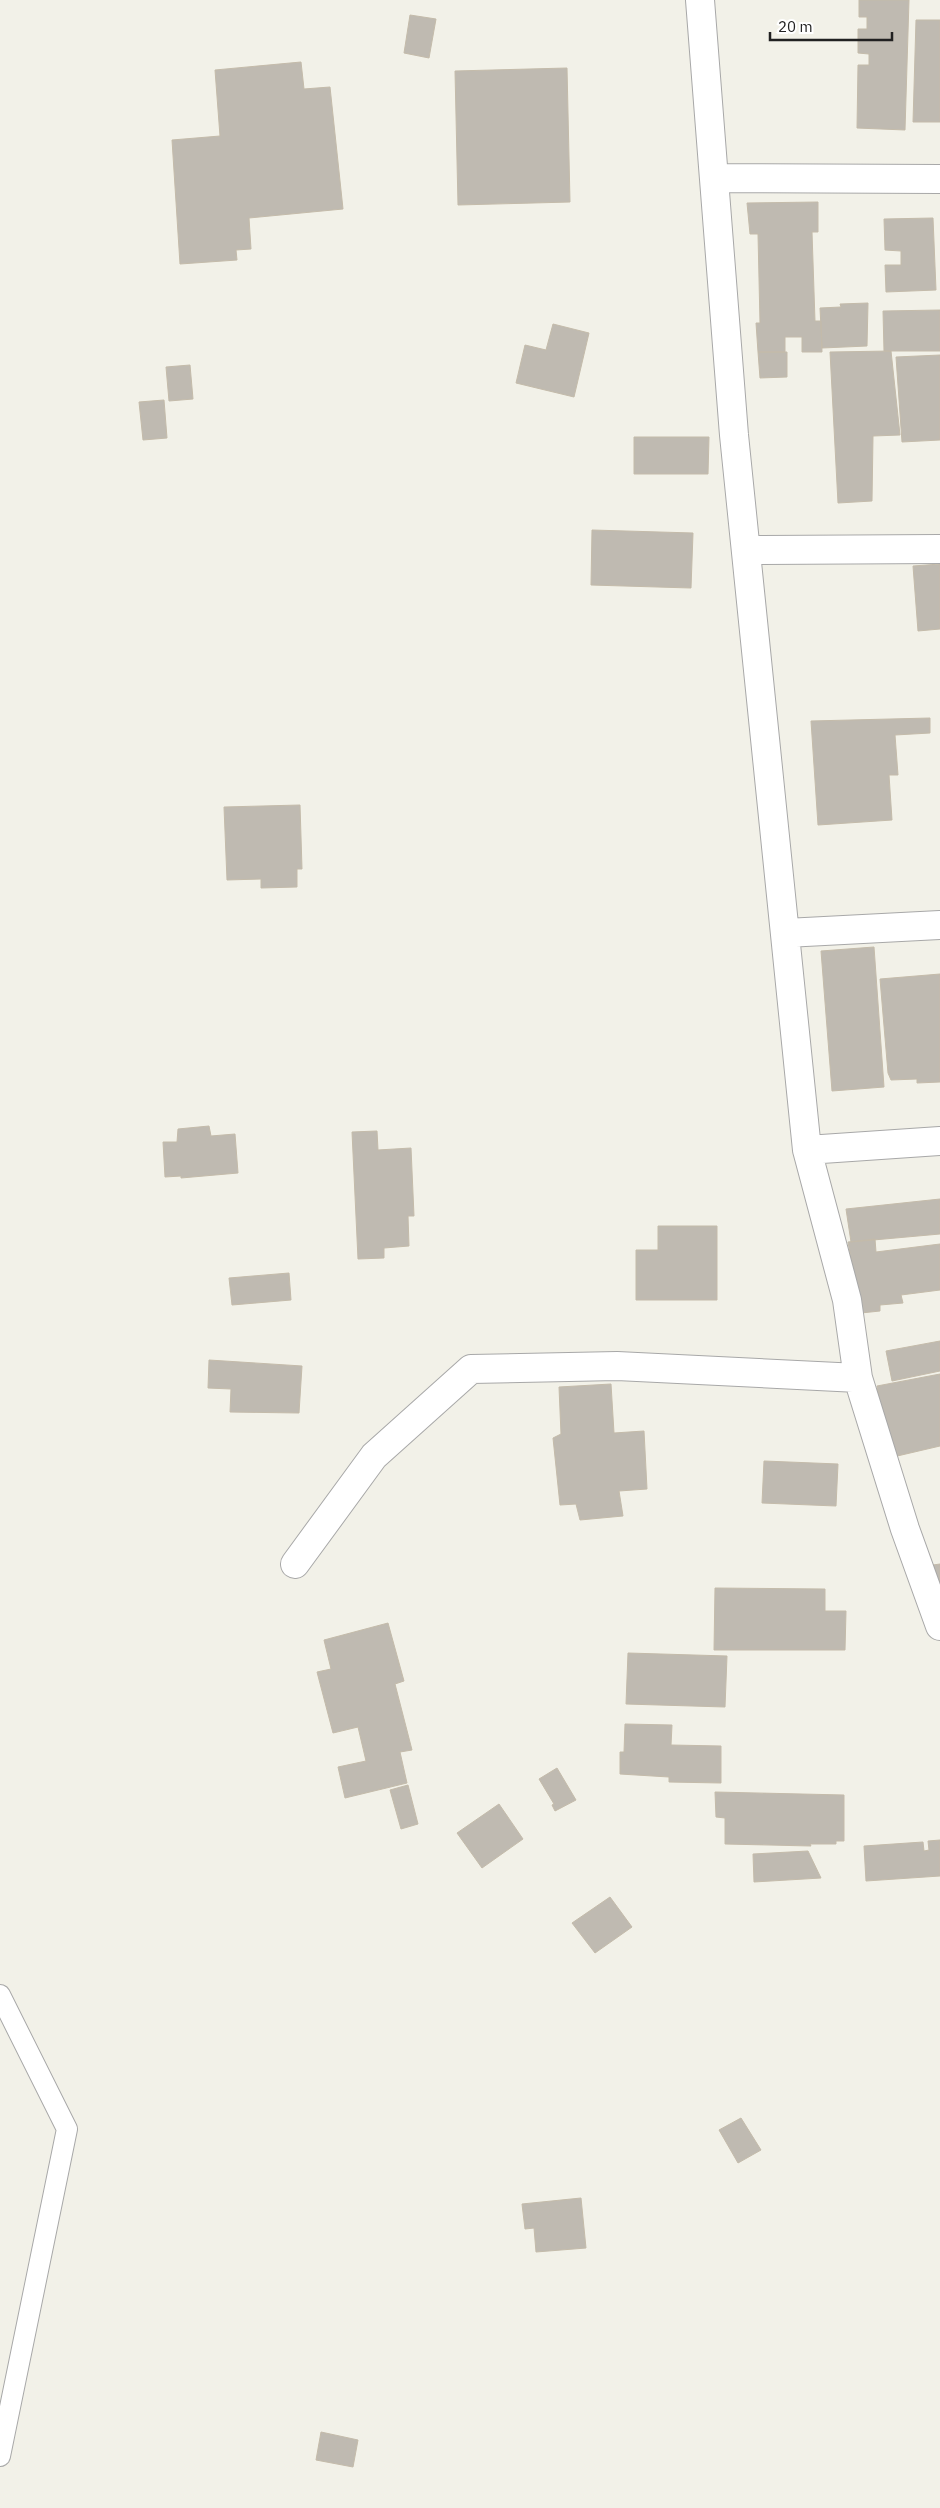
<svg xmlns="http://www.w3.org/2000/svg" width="940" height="2508" viewBox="0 0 940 2508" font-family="'IBM Plex Sans',sans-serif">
	<rect width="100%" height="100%" fill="#f2f1e8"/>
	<path fill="#bfbab1" stroke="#c4bbaa" d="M 859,0 L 909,0 L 905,130 L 857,128 L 858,65 L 869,65 L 869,54 L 858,53 L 858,29 L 867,29 L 867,17 L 859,17 Z
		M 410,15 L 436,19 L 429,58 L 404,53 Z
		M 916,20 L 940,20 L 940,122 L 913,122 Z
		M 301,62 L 304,89 L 330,87 L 343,209 L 249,218 L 251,249 L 236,250 L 237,260 L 180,264 L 172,140 L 220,136 L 215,70 Z
		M 567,68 L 570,202 L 458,205 L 455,71 Z
		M 818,202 L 818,232 L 812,232 L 815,321 L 821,321 L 822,352 L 802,352 L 802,337 L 785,337 L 785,352 L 758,352 L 756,323 L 760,323 L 758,234 L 750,234 L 747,203 Z
		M 933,218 L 936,290 L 886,292 L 885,265 L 901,265 L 901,251 L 885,250 L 884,219 Z
		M 868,303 L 867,346 L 822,348 L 820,308 L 841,307 L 840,304 Z
		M 940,310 L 940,351 L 884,351 L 883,311 Z
		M 553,324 L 589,333 L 574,397 L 516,383 L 525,345 L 546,350 Z
		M 891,351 L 900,435 L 873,436 L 872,501 L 838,503 L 830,352 Z
		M 758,352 L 787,352 L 787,377 L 760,378 Z
		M 940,355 L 940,440 L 902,442 L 896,357 Z
		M 190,365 L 193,399 L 169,401 L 166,367 Z
		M 164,400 L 167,438 L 143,440 L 139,402 Z
		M 634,437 L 709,437 L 708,474 L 634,474 Z
		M 592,530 L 693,533 L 691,588 L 591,585 Z
		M 940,564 L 940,629 L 918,631 L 913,566 Z
		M 930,718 L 930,733 L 895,735 L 898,775 L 889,775 L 892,820 L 818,825 L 811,721 Z
		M 300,805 L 302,869 L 297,869 L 297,887 L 261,888 L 261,879 L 227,880 L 224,807 Z
		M 874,947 L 884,1087 L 832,1091 L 821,951 Z
		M 940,974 L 940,1082 L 917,1083 L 917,1079 L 891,1080 L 888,1073 L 880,979 Z
		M 209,1126 L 211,1136 L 235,1134 L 238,1173 L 181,1178 L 181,1176 L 165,1177 L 163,1142 L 177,1142 L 178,1129 Z
		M 377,1131 L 378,1150 L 411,1148 L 414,1216 L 408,1216 L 409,1246 L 384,1248 L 384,1258 L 358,1259 L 352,1132 Z
		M 940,1199 L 940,1234 L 851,1242 L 846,1209 Z
		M 658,1226 L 717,1226 L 717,1300 L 636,1300 L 636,1250 L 658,1250 Z
		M 875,1239 L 876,1252 L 940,1244 L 940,1290 L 901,1295 L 903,1303 L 880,1305 L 880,1311 L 861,1313 L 848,1242 Z
		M 289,1273 L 291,1300 L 232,1305 L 229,1278 Z
		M 940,1341 L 940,1371 L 892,1381 L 886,1351 Z
		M 209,1360 L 302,1366 L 299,1413 L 230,1412 L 231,1389 L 208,1388 Z
		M 940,1374 L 940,1446 L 893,1457 L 887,1426 L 883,1427 L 877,1386 Z
		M 611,1384 L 614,1433 L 644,1431 L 647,1489 L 619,1491 L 623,1516 L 580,1520 L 576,1504 L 560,1505 L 553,1438 L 561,1434 L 559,1387 Z
		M 764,1461 L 838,1464 L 836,1506 L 762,1503 Z
		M 940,1564 L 940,1588 L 933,1565 Z
		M 715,1588 L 825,1589 L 825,1611 L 846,1611 L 845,1650 L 714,1650 Z
		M 388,1623 L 404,1681 L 395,1684 L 412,1750 L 400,1752 L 407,1783 L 345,1798 L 338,1767 L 366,1761 L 358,1727 L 333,1733 L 317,1672 L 331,1669 L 324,1640 Z
		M 628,1653 L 727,1656 L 725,1707 L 626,1704 Z
		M 625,1724 L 672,1725 L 671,1745 L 721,1746 L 721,1783 L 669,1782 L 669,1777 L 620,1774 L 620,1752 L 624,1752 Z
		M 557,1768 L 576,1800 L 555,1811 L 552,1805 L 554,1804 L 539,1779 Z
		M 408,1785 L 418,1824 L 401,1829 L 390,1790 Z
		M 715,1792 L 844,1795 L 844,1841 L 836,1841 L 836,1844 L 810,1844 L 811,1846 L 725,1844 L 725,1818 L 716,1817 Z
		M 499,1804 L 523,1839 L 482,1868 L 457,1833 Z
		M 940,1840 L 940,1876 L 866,1881 L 864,1846 L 923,1842 L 924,1851 L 929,1850 L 928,1841 Z
		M 808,1851 L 821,1878 L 754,1882 L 753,1854 Z
		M 610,1897 L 632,1927 L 595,1953 L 572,1923 Z
		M 741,2118 L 761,2150 L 738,2163 L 719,2130 Z
		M 581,2198 L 586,2248 L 536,2252 L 534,2228 L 525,2229 L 522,2204 Z
		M 321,2432 L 358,2440 L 353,2467 L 316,2460 Z"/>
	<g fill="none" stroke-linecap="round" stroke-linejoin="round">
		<g stroke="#a8a8a8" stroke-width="22">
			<path id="lane" d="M 0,1995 L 67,2129 L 0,2456"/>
		</g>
		<g stroke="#a8a8a8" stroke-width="30">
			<path id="street" d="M 700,0 L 734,435 L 807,1150 L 847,1300 L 858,1378 L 905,1529 L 940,1626
				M 714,178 L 940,179
				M 747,550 L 940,549
				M 786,933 L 940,925
				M 807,1150 L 940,1141
				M 295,1564 L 374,1456 L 471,1369 L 617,1366 L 858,1378"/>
		</g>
		<use href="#lane" stroke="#fff" stroke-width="20"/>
		<use href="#street" stroke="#fff" stroke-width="28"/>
	</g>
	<path d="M770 32v8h122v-8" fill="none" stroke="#212121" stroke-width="2.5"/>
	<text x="778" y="32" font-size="15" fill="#212121" stroke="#ffffff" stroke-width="4" paint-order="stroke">20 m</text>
</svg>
